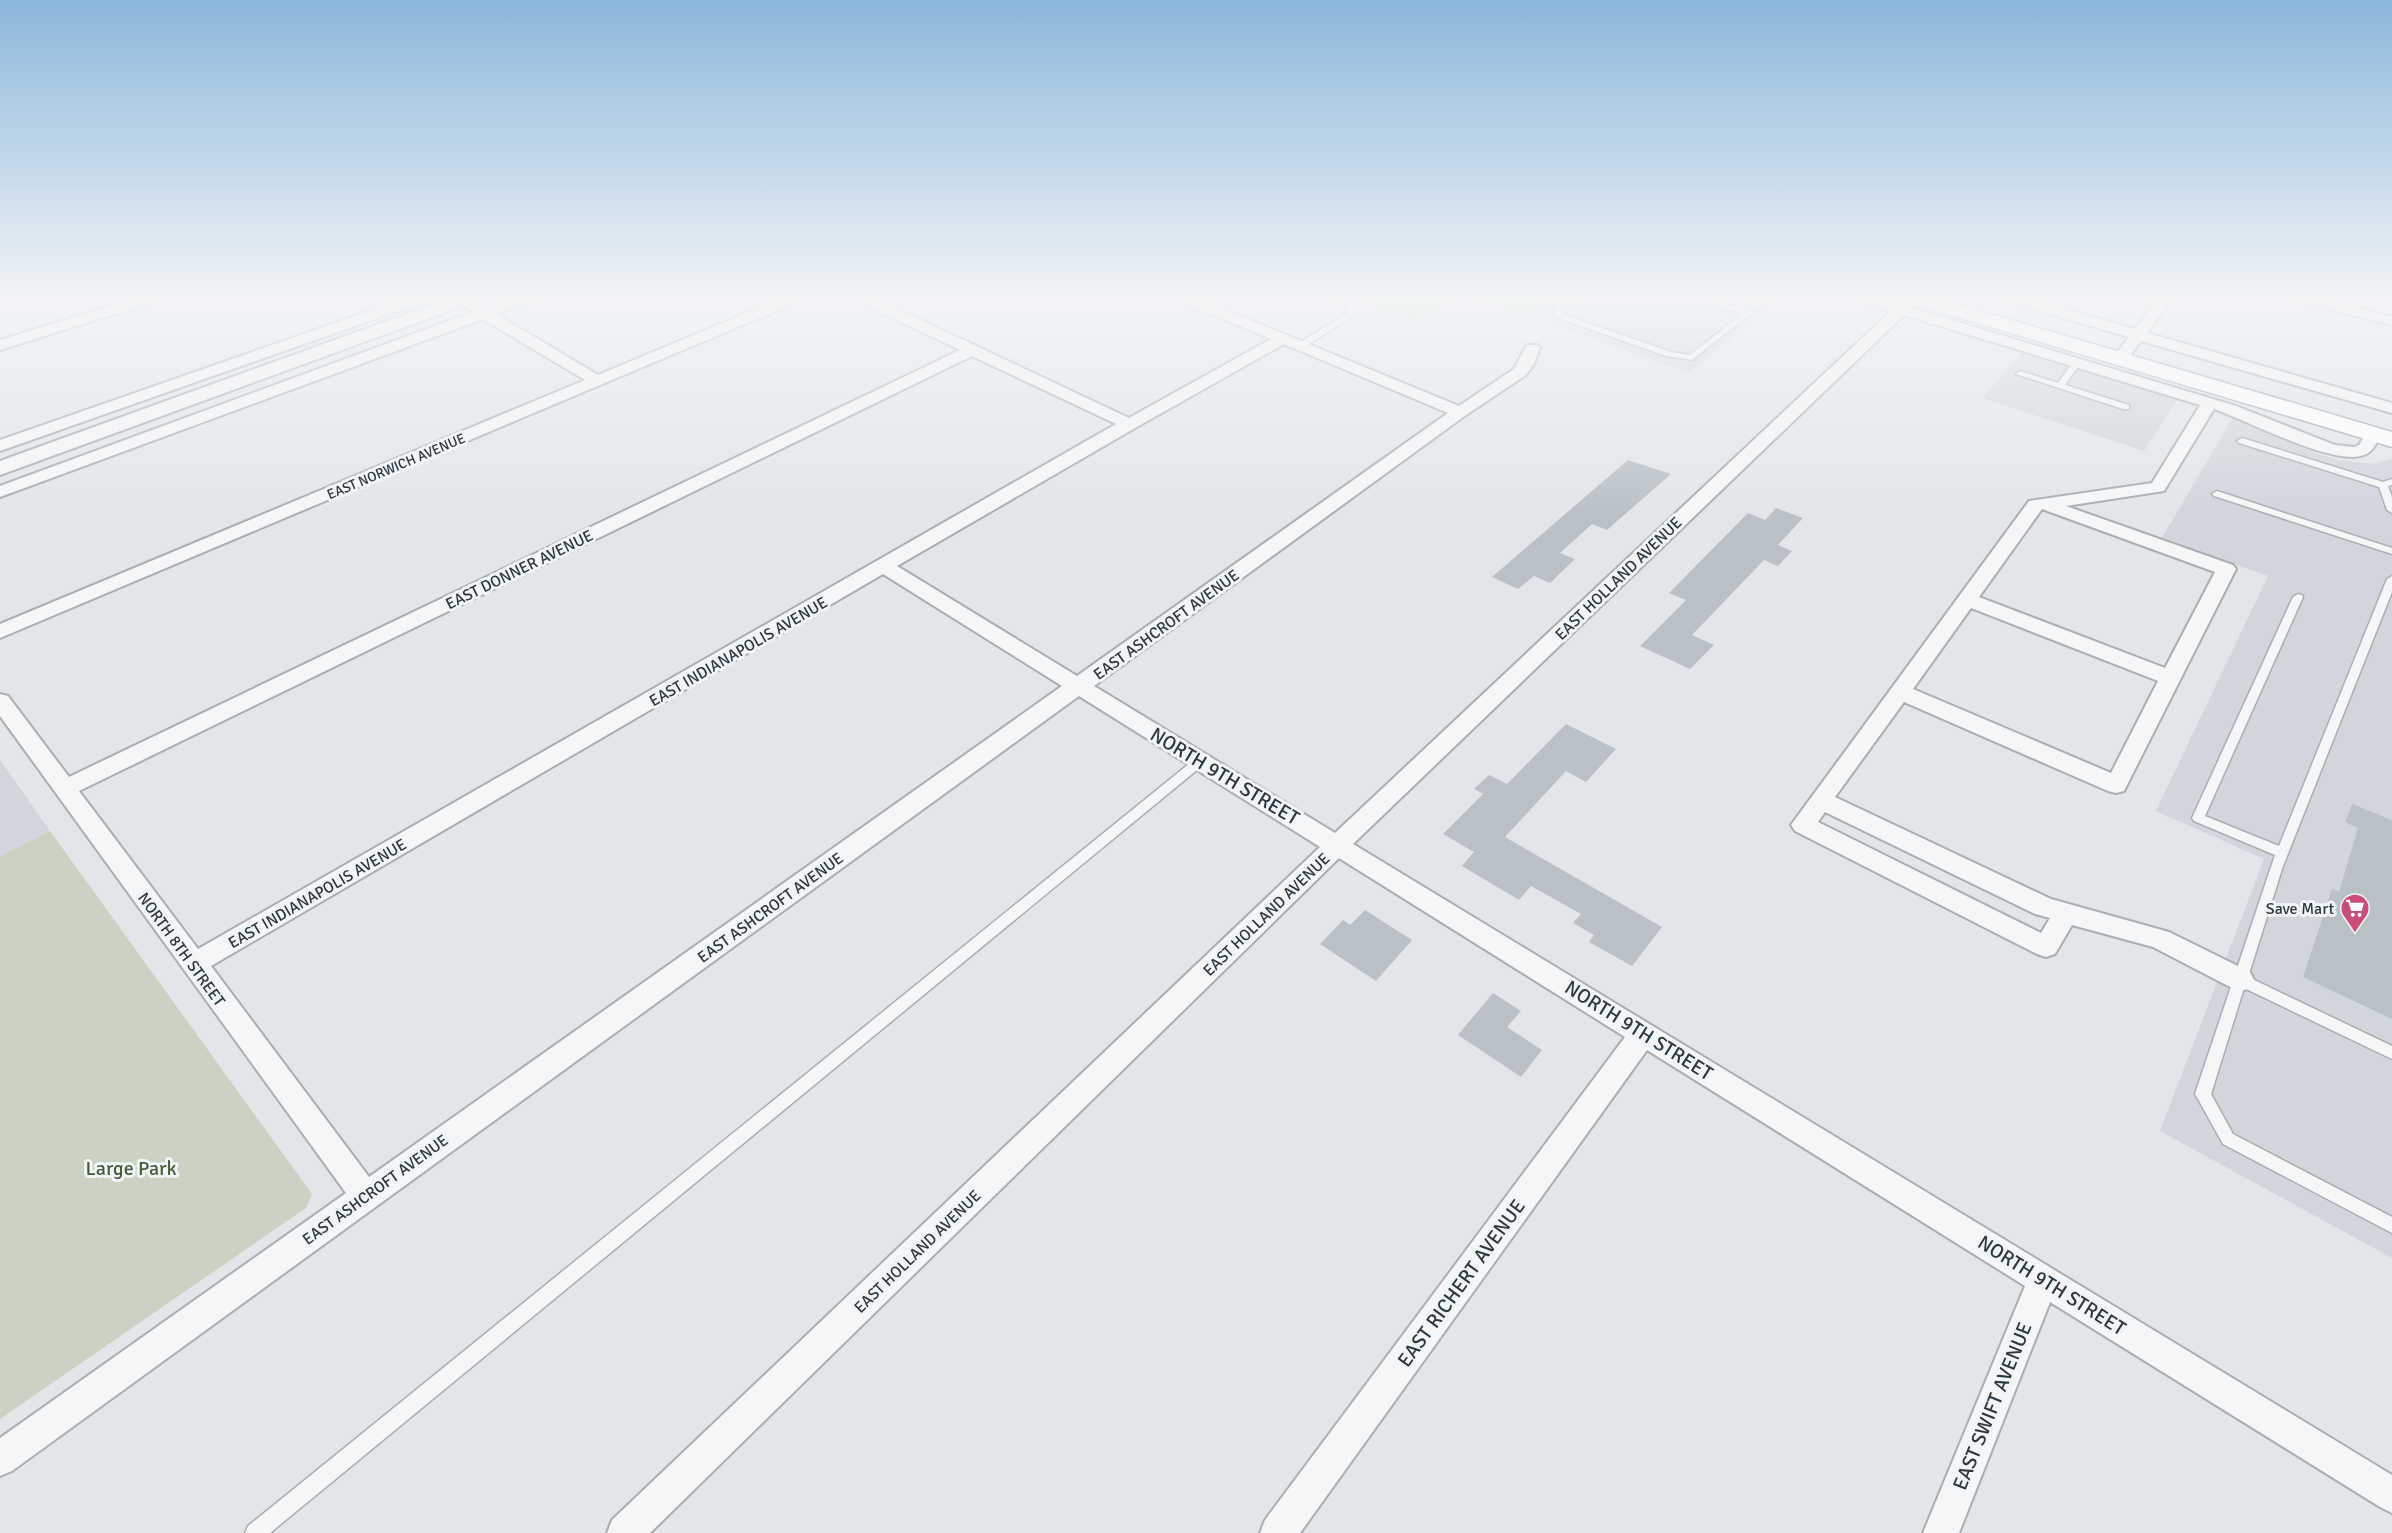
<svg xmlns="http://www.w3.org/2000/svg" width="2392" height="1533" viewBox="0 0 2392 1533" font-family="Signika,sans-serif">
	<rect width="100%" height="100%" fill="#e2e6ea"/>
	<path fill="#d0d6dc" d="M 1548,299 L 1780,299 L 1689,373 L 1524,315 Z
		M 2022,353 L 2177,400 L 2144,451 L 1982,398 Z
		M 2233,417 L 2312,452 L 2339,460 L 2371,464 L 2392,459 L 2392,1258 L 2160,1131 L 2264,859 L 2156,811 L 2268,576 L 2162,538 Z
		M 0,760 L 50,831 L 0,856 Z"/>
	<path fill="#cad3c3" d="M 1354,299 L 1450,299 L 1415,321 Z
		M 1478,299 L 1548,299 L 1524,315 Z
		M 50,831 L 312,1194 L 306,1208 L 0,1419 L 0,856 Z"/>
	<path fill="#b9c1c6" d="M 1628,460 L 1671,474 L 1607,530 L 1592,524 L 1560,553 L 1575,559 L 1550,583 L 1534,576 L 1518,589 L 1492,577 Z
		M 1776,508 L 1803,518 L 1778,545 L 1792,551 L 1778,566 L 1764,560 L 1692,635 L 1714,645 L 1690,669 L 1640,646 L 1686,600 L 1669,593 L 1748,513 L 1765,520 Z
		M 1566,724 L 1616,749 L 1586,782 L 1566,771 L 1505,837 L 1662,927 L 1632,966 L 1589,942 L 1594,935 L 1573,923 L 1581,914 L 1531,886 L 1519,900 L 1462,866 L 1474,852 L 1443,834 L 1483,794 L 1474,789 L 1489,775 L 1507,784 Z
		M 2352,804 L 2392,820 L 2392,1019 L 2303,977 L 2332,889 L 2339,892 L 2358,828 L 2345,822 Z
		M 1365,910 L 1412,940 L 1376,981 L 1320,944 L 1343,920 L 1350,925 Z
		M 1493,993 L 1521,1011 L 1507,1027 L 1542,1050 L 1521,1077 L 1458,1035 Z"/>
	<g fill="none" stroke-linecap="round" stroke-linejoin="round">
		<g stroke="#a7aeb4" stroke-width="3">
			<path id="service" d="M 1332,299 L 1342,299 L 1353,304 L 1355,314 L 1305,347 L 1299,347 L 1299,343 L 1347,313 L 1346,307 Z
				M 1568,299 L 1577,299 L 1563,309 L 1562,314 L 1671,352 L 1690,355 L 1742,314 L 1701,299 L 1713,299 L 1747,310 L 1760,299 L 1769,299 L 1692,360 L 1666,356 L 1555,317 L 1556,306 Z
				M 2074,361 L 2081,363 L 2065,385 L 2129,405 L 2129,409 L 2123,409 L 2016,374 L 2020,371 L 2058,383 Z
				M 2242,438 L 2383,482 L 2392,479 L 2392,485 L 2388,486 L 2392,497 L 2392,513 L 2387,510 L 2379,487 L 2239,443 L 2237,441 Z
				M 2217,491 L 2392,548 L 2392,554 L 2214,496 L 2212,494 Z
				M 2392,576 L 2392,592 L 2283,866 L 2248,977 L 2392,1046 L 2392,1059 L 2244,988 L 2211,1094 L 2233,1134 L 2392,1217 L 2392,1233 L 2223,1144 L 2198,1099 L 2195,1094 L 2275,855 L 2194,821 L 2192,818 L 2293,597 L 2298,594 L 2302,595 L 2303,597 L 2205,816 L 2279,846 L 2387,579 Z
				M 1199,758 L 1205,762 L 1203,765 L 270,1533 L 245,1533 L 248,1526 L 1195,759 Z"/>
		</g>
		<g stroke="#a7aeb4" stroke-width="4">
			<path id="minor" d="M 133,299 L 155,299 L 153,302 L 0,350 L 0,340 Z
				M 404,299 L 425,299 L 423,302 L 0,451 L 0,440 Z
				M 454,299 L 471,299 L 486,308 L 510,299 L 530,299 L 528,302 L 496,314 L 598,375 L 780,299 L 799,299 L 797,302 L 0,638 L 0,624 L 585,380 L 483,319 L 0,497 L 0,486 L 473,312 Z
				M 857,299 L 876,299 L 1129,418 L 1271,339 L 1182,302 L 1180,299 L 1199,299 L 1459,406 L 1514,369 L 1527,345 L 1537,345 L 1540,348 L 1534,364 L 1526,375 L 1466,415 L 1094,686 L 1335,833 L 1891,311 L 1861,302 L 1859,299 L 1881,299 L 1898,304 L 1904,299 L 1919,299 L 1911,308 L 2236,406 L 2335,445 L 2354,447 L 2359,445 L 2367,431 L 2379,431 L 2381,435 C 2376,443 2373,452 2364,455 C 2334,467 2247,420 2214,409 L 2164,491 L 2066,506 L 2233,565 L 2236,569 L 2124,791 L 2116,793 L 2108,791 L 1904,702 L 1835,797 L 2051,899 L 2169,932 L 2250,972 L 2254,980 L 2250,988 L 2241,991 L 2232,988 L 2153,947 L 2072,925 L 2055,954 L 2046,957 L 2037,954 L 1795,831 L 1791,825 L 2029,501 L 2152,483 L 2200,405 L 1904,315 L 1353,844 L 2392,1475 L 2392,1513 L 2380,1507 L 2050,1302 L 1959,1533 L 1923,1533 L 2025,1286 L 1647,1050 L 1300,1533 L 1260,1533 L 1265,1520 L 1625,1037 L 1339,858 L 650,1533 L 607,1533 L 612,1520 L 1320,847 L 1079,696 L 12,1471 L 0,1476 L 0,1438 L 346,1193 L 0,716 L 0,694 L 8,696 L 69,777 L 960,350 L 859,302 ZM 1284,344 L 1448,413 L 1077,676 L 897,566 L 1135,428 ZM 972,356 L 1116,424 L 198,949 L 79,791 ZM 2042,509 L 2215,572 L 2165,668 L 1979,597 ZM 883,574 L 1062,686 L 369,1177 L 211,966 ZM 1971,608 L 2158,681 L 2111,773 L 1913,689 ZM 1825,812 L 2035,914 L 2050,918 L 2041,933 L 1818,822 Z
				M 2006,299 L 2029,299 L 2135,329 L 2158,299 L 2172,299 L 2147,333 L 2392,403 L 2392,413 L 2141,341 L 2125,362 L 2115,362 L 2112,359 L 2129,337 L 2008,302 Z
				M 2300,299 L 2324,299 L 2392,317 L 2392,325 L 2302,302 Z"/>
		</g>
		<g stroke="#a7aeb4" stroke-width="4">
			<path id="tertiary" d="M 448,299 L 474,299 L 471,303 L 0,475 L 0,461 Z"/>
		</g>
		<g stroke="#a7aeb4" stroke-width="3">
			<path id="secondary" d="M 1906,299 L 1940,299 L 2392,432 L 2392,447 L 1910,303 Z"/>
		</g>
		<use href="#service" fill="#f4f6f8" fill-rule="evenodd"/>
		<use href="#minor" fill="#f4f6f8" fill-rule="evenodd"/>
		<use href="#tertiary" fill="#f4f6f8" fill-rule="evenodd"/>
		<use href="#secondary" fill="#fff" fill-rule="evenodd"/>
	</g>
	<linearGradient id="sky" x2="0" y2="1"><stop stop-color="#8bb7db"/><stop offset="0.58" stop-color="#f2f4f6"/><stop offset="1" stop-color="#f2f4f6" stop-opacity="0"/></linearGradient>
	<rect width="2392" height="514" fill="url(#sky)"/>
	<defs>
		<g id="supermarket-pin" transform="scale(1.5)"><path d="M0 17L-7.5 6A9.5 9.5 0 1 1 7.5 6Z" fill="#c94d78" stroke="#f1f5f7"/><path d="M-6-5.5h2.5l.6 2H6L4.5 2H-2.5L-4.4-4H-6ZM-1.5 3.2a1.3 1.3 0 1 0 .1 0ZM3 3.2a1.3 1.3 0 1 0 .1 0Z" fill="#fff"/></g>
	</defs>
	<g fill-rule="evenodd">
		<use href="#supermarket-pin" x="2355" y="908"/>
	</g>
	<g text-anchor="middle" stroke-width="6" stroke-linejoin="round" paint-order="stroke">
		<g font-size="14" fill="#2b3741" stroke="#f1f5f7">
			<text transform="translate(396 466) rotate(-23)" y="5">EAST NORWICH AVENUE</text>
		</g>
		<g font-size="16" fill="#2b3741" stroke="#f1f5f7">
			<text transform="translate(519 569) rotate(-26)" y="6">EAST DONNER AVENUE</text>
			<text transform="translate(1618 578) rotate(-44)" y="6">EAST HOLLAND AVENUE</text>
			<text transform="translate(1166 624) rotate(-36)" y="6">EAST ASHCROFT AVENUE</text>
			<text transform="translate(738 651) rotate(-30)" y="6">EAST INDIANAPOLIS AVENUE</text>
			<text transform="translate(317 893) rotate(-30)" y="6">EAST INDIANAPOLIS AVENUE</text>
			<text transform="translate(770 907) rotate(-36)" y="6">EAST ASHCROFT AVENUE</text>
			<text transform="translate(1266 914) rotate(-44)" y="6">EAST HOLLAND AVENUE</text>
			<text transform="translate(182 949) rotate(54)" y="6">NORTH 8TH STREET</text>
			<text transform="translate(375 1189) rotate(-36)" y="6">EAST ASHCROFT AVENUE</text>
			<text transform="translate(917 1251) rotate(-44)" y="6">EAST HOLLAND AVENUE</text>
		</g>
		<g font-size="16" fill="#2b3741" stroke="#f1f5f7" text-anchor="end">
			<text x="2334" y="914">Save Mart</text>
		</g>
		<g font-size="20" fill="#2b3741" stroke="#f1f5f7">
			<text transform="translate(1225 776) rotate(31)" y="7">NORTH 9TH STREET</text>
			<text transform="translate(1639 1030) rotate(32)" y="7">NORTH 9TH STREET</text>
			<text transform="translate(1461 1283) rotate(-54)" y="7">EAST RICHERT AVENUE</text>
			<text transform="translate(2052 1285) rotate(32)" y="7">NORTH 9TH STREET</text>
			<text transform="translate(1992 1406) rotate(-68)" y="7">EAST SWIFT AVENUE</text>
		</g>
		<g font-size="20" fill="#465c38" stroke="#f1f5f7">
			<text x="131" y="1175">Large Park</text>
		</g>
	</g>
</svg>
